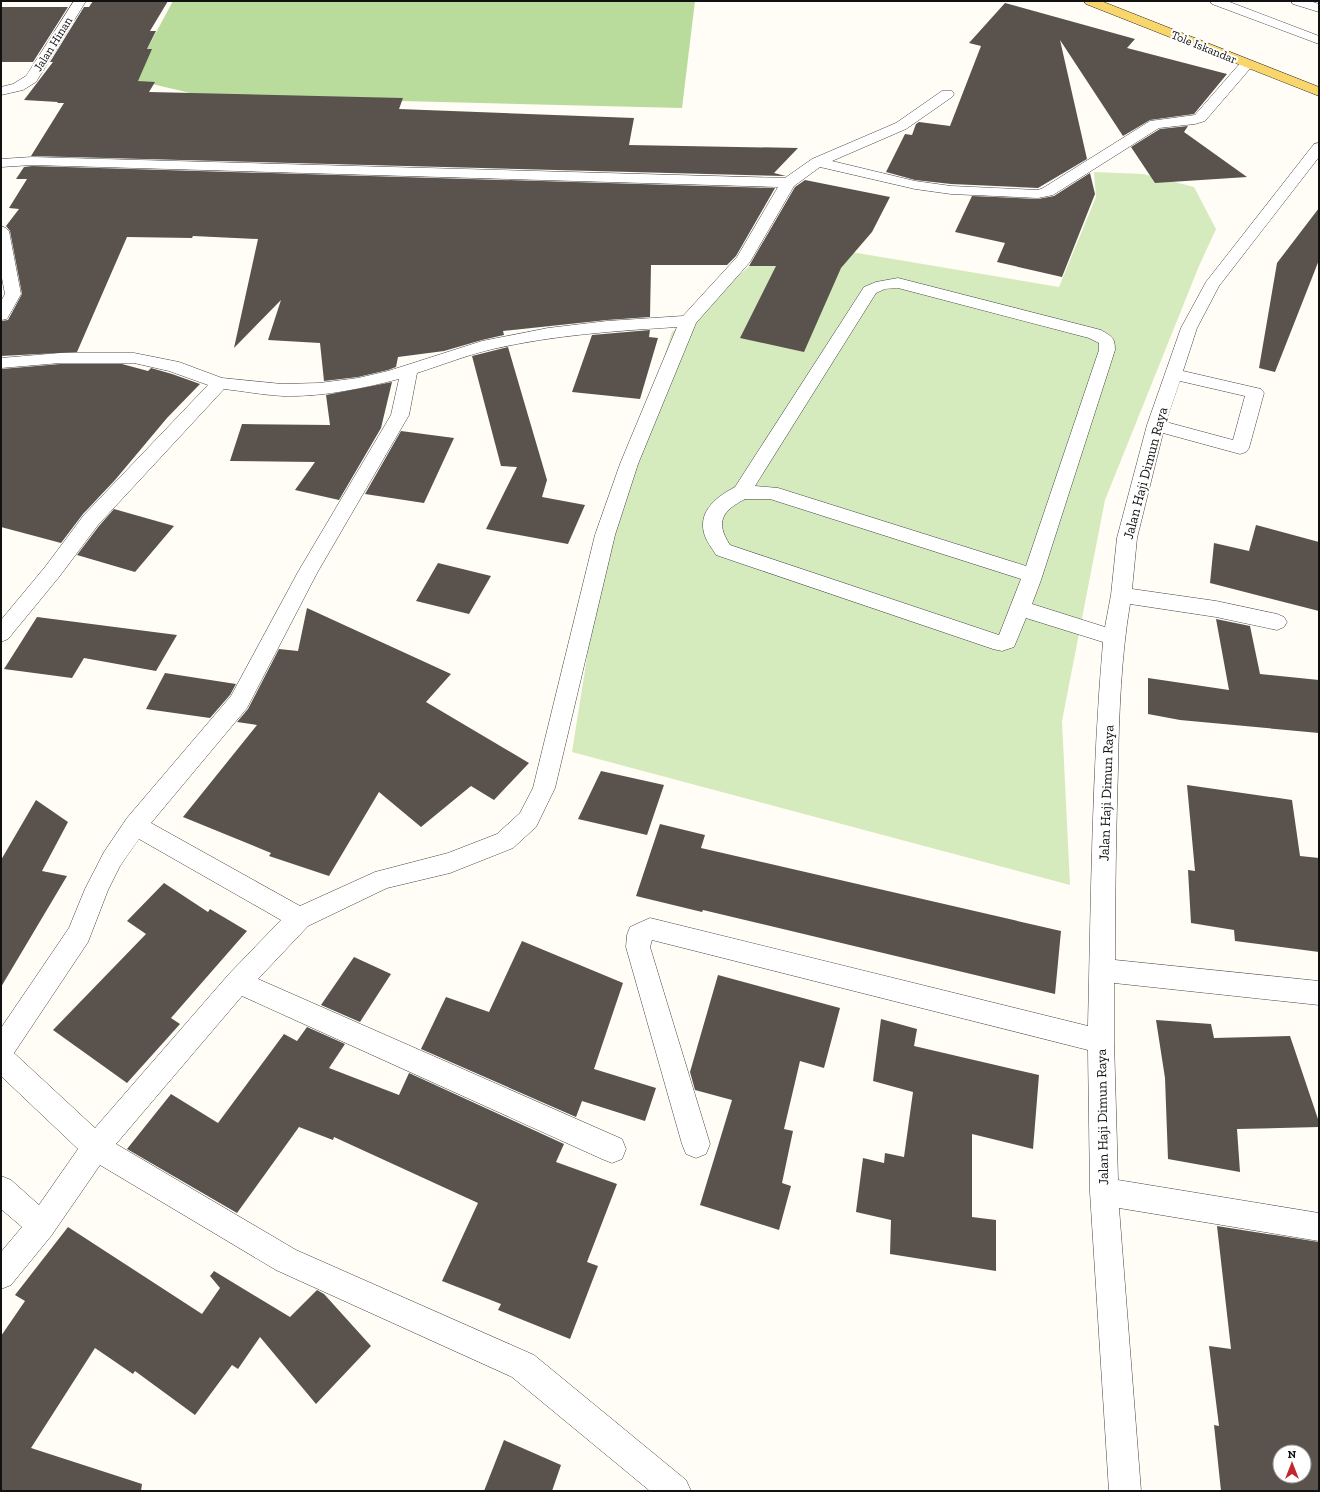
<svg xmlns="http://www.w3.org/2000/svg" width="1320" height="1492" viewBox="0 0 1320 1492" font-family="'Zilla Slab',serif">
	<rect width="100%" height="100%" fill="#fffdf5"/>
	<path fill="#d5ebbd" d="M 1094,172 L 1143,174 L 1194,187 L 1216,229 L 1199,266 L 1105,500 L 1062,721 L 1070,885 L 572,752 L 605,544 L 672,332 L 780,240 L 1059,287 L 1096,197 Z"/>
	<path fill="#b9dc9c" d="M 173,1 L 695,1 L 682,108 L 203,96 L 131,79 Z"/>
	<path fill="#5a524d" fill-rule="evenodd" d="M 93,1 L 168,1 L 150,31 L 156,31 L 147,49 L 152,49 L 138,81 L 155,82 L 149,92 L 403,98 L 399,109 L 634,118 L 629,145 L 798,148 L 774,173 L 786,176 L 785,176 L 31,156 L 64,103 L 57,103 L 58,102 L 24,100 L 53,62 L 50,62 L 84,7 L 89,7 Z
		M 1005,3 L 1135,39 L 1127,48 L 1227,74 L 1194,114 L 1150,120 L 1123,136 L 1060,40 L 1087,159 L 1038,188 L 951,184 L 915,180 L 886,172 L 905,134 L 912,135 L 916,124 L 919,122 L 950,126 L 981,46 L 969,43 Z
		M 1,7 L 68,7 L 33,62 L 1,62 Z
		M 1188,126 L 1184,132 L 1247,177 L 1155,183 L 1131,147 L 1160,129 Z
		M 32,166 L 775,188 L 736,256 L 727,265 L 651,265 L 650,317 L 607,320 L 503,331 L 504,335 L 482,340 L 444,351 L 398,357 L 396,367 L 388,370 L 358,377 L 324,381 L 320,343 L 268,340 L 281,300 L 234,348 L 258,239 L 193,236 L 192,238 L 127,237 L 77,352 L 1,356 L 1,321 L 8,320 L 22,294 L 10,231 L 6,226 L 19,209 L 9,208 L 27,179 L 16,179 L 24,167 Z
		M 1090,173 L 1095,194 L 1062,277 L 997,262 L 1005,243 L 955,232 L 972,196 L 1038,199 L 1054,196 Z
		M 805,180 L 890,197 L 872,232 L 841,268 L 804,352 L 740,338 L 776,266 L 749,266 L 795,187 Z
		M 1319,208 L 1319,260 L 1275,372 L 1259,368 L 1277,263 Z
		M 650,330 L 649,337 L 658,338 L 640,399 L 572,392 L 592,335 Z
		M 508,347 L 547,480 L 542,497 L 585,505 L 568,544 L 486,529 L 517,467 L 501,466 L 472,356 Z
		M 60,364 L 122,364 L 148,371 L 151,368 L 172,374 L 200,384 L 167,418 L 115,480 L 83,514 L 61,543 L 1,527 L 1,369 Z
		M 392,382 L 381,428 L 339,500 L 295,490 L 315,462 L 230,461 L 242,424 L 330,425 L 326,395 Z
		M 401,431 L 454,438 L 424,503 L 365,494 Z
		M 114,509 L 174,526 L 135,572 L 77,555 L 99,526 Z
		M 1256,525 L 1319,542 L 1319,611 L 1210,583 L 1214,543 L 1249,551 Z
		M 438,563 L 491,576 L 469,614 L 416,601 Z
		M 307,608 L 451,674 L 426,702 L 529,763 L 494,800 L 471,786 L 421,827 L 379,792 L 329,876 L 269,856 L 271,853 L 183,817 L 257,725 L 237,722 L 248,709 L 279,649 L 298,651 Z
		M 37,617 L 177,635 L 156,671 L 84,658 L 72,678 L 4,669 Z
		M 1216,619 L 1250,626 L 1260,674 L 1319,680 L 1319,733 L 1180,720 L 1148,714 L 1148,678 L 1229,690 Z
		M 165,673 L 236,684 L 230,695 L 210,718 L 146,709 Z
		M 601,771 L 664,785 L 647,835 L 578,819 Z
		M 1187,785 L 1292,800 L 1300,856 L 1319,858 L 1319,952 L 1235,941 L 1234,930 L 1191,923 L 1188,870 L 1195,871 Z
		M 36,800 L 68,822 L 42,871 L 67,876 L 1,987 L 1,860 Z
		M 660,824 L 705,835 L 701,848 L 1061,931 L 1055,994 L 703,910 L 702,912 L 636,896 Z
		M 164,883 L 208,912 L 210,909 L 247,931 L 171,1018 L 180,1024 L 127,1083 L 53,1030 L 146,934 L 127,921 Z
		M 522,941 L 623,983 L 594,1069 L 656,1088 L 645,1121 L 582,1101 L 576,1117 L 421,1049 L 446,997 L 489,1012 Z
		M 354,957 L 391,974 L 360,1022 L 321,1005 Z
		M 718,975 L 840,1008 L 824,1068 L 800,1061 L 784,1129 L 793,1131 L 782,1183 L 791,1186 L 779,1230 L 700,1205 L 732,1100 L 695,1090 L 690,1072 Z
		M 881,1019 L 917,1029 L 914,1046 L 1039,1075 L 1033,1149 L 972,1134 L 972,1217 L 996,1220 L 996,1271 L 890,1254 L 891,1220 L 856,1212 L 863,1158 L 884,1163 L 885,1153 L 904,1157 L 913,1092 L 873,1081 Z
		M 1156,1020 L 1211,1024 L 1214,1038 L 1290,1036 L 1319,1122 L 1319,1127 L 1237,1129 L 1240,1172 L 1168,1159 L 1165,1078 Z
		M 307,1027 L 345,1044 L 329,1068 L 399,1095 L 409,1073 L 564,1144 L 556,1162 L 617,1184 L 587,1262 L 598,1266 L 570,1339 L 498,1310 L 501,1304 L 442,1281 L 478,1203 L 334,1137 L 333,1140 L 299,1127 L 237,1213 L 127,1149 L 171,1094 L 218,1123 L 284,1034 L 297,1041 Z
		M 1217,1226 L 1319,1242 L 1319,1491 L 1221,1491 L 1214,1425 L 1219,1426 L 1209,1346 L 1231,1349 ZM 1280,1452 L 1304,1452 L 1304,1476 L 1280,1476 Z
		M 68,1227 L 202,1314 L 220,1288 L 210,1276 L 214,1271 L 290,1317 L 317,1290 L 324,1294 L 371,1346 L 316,1404 L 260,1337 L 238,1369 L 232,1365 L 195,1415 L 135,1371 L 133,1374 L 95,1348 L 31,1448 L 142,1484 L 141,1491 L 1,1491 L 1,1336 L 25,1301 L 15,1295 Z
		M 504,1440 L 561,1465 L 552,1491 L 484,1491 Z"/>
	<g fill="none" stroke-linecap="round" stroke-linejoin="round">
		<g stroke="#444" stroke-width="1">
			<path id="minor" d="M 74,1 L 86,1 L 36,82 L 23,90 L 1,95 L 1,87 L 13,84 L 26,76 Z
				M 1210,1 L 1227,1 L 1319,36 L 1319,44 L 1212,4 Z
				M 1291,1 L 1310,1 L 1319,4 L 1319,12 L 1293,4 Z
				M 1247,60 L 1252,61 L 1254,64 L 1205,121 L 1195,124 L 1159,128 L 1053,195 L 1038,198 L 951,194 L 915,189 L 820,167 L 794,186 L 750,262 L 696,323 L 638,464 L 615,535 L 555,788 L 536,827 L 513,848 L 450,873 L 387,888 L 308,926 L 258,979 L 622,1139 L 626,1149 L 622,1159 L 612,1163 L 602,1159 L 242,996 L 116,1144 L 296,1250 L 534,1355 L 686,1480 L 691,1491 L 650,1491 L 512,1377 L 276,1270 L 100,1165 L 51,1236 L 11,1285 L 1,1289 L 1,1252 L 22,1227 L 1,1209 L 1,1176 L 11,1180 L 39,1205 L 78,1149 L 1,1076 L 1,1028 L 69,928 L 85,889 L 104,852 L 127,818 L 231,696 L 298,572 L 391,415 L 399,379 C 360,389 322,397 283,396 C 263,395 243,391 224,389 L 98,525 L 59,577 L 8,639 L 1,642 L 1,620 L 45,567 L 84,515 L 208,385 L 169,371 L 134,363 L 60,363 L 1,368 L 1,358 L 60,353 L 134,353 L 179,362 L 222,378 L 282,384 L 319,383 L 358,378 L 388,371 L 482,341 L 548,328 L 607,321 L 683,316 L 737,257 L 778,187 L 32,165 L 1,167 L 1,159 L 32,157 L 785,178 L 812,159 L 896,123 L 942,91 L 952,91 L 954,94 L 952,97 L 906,129 L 832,161 L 915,181 L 951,186 L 1038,190 L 1043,188 L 1150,121 L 1195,115 L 1242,61 ZM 677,327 L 620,464 L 595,535 L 533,788 L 520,813 L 497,834 L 448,853 L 375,872 L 300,906 L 151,823 L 247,708 L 317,573 L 409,415 L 417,373 C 442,365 467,355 493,349 C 554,335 615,331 677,327 ZM 139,839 L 281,920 L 229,974 L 95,1128 L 14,1053 L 88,942 L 108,890 L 120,866 Z
				M 1319,143 L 1319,157 L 1219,286 L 1197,328 L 1183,371 L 1261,389 L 1264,393 L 1249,448 L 1246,452 L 1240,454 L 1163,433 L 1137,538 L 1132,589 L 1216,601 L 1277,614 L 1284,617 L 1287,622 L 1284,627 L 1277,630 L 1216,617 L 1130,604 C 1121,658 1119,713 1118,768 C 1116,832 1115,896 1115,960 L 1319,981 L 1319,1005 L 1114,983 L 1114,1041 L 1118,1180 L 1319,1213 L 1319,1241 L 1119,1208 L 1141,1491 L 1109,1491 L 1090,1192 L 1088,1050 L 652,940 L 650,947 L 710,1144 L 706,1154 L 696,1158 L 686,1154 L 682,1144 L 626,947 L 627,935 L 630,927 L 650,918 L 1088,1026 C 1091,898 1092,769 1103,642 L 1026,618 L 1014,647 L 1002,651 L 993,649 L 716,555 C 712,548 706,541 704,533 C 698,510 718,496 735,487 L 864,287 L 876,282 L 898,278 L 1101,330 C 1112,337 1115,337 1115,350 L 1041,580 L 1032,604 L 1105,627 L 1111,595 L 1117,538 L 1147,425 L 1181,328 L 1206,282 L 1314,144 ZM 898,288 L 1089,338 L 1099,343 L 1099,350 L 1026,566 L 778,488 L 755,486 L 876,293 L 885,289 ZM 1180,381 L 1245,396 L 1233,440 L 1166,422 ZM 745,499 L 770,499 L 1021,579 L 999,635 L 730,545 C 715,522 722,511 745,499 Z
				M 1,226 L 6,228 L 9,231 L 21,294 L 7,319 L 1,320 L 1,301 L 5,294 L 1,273 Z"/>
		</g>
		<g stroke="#222" stroke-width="1">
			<path id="major" d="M 1084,1 L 1101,1 L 1319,87 L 1319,96 L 1086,4 Z"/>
		</g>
		<use href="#minor" fill="#fff" fill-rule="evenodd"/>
		<use href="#major" fill="#f9d66b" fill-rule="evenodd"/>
	</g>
	<g text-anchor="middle" stroke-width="4" stroke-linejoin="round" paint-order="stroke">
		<g font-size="12" fill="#111" stroke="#fff">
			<text transform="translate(53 44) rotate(-58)" y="4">Jalan Hinan</text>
			<text transform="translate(1204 47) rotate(22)" y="4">Tole Iskandar</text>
		</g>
		<g font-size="14" fill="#111" stroke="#fff">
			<text transform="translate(1145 473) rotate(-75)" y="5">Jalan Haji Dimun Raya</text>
			<text transform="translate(1106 793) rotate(-88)" y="5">Jalan Haji Dimun Raya</text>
			<text transform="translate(1102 1117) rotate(-91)" y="5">Jalan Haji Dimun Raya</text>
		</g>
	</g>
	<rect width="1320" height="1492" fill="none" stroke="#111111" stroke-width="4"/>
	<g transform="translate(1292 1464)"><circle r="19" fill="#ffffff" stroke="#a0a0a0"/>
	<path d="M0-3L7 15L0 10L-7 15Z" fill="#c4262e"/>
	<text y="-6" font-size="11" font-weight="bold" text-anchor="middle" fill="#111111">N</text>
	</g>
</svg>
